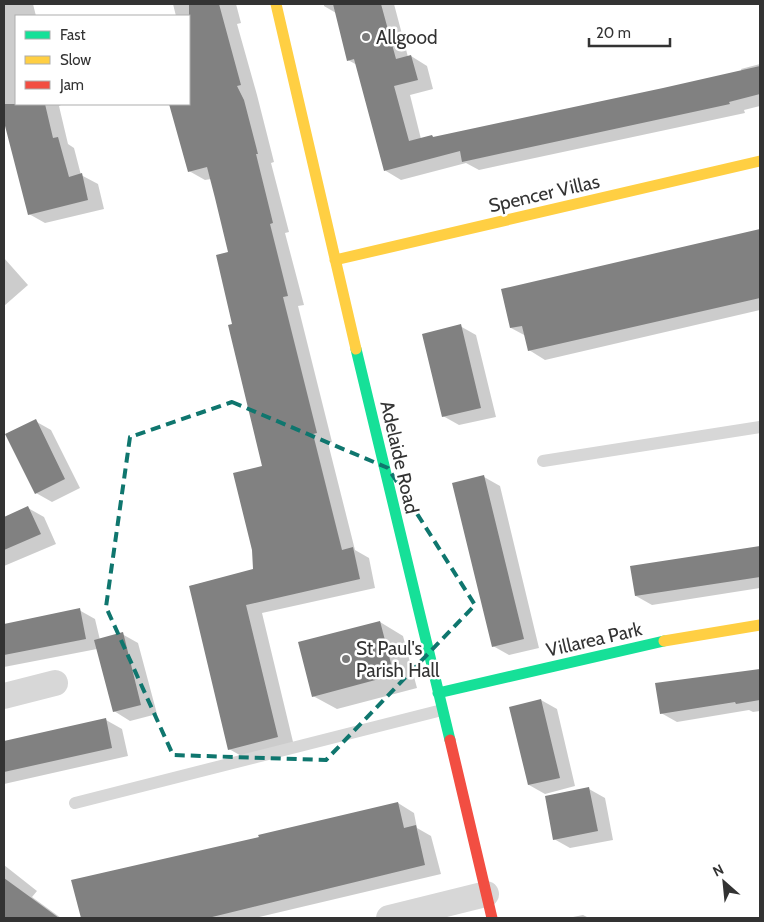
<svg xmlns="http://www.w3.org/2000/svg" width="764" height="922" viewBox="0 0 764 922" font-family="Cabin,sans-serif">
	<rect width="100%" height="100%" fill="#fff"/>
	<path fill="#0003" d="M 4,4 L 33,4 L 36,16 L 16,16 L 16,104 L 63,104 L 59,106 L 68,144 L 74,148 L 81,175 L 98,184 L 104,209 L 45,223 L 29,214 L 4,117 Z
		M 173,4 L 236,4 L 241,23 L 237,24 L 257,95 L 274,162 L 271,163 L 289,232 L 285,233 L 304,305 L 298,306 L 332,442 L 328,443 L 355,550 L 369,558 L 375,588 L 262,613 L 294,746 L 245,758 L 229,749 L 190,586 L 255,570 L 263,467 L 234,325 L 230,253 L 211,179 L 205,180 L 189,171 L 170,104 L 189,104 L 189,16 L 176,16 Z
		M 324,4 L 394,4 L 408,57 L 411,56 L 427,66 L 433,89 L 410,95 L 421,139 L 432,136 L 435,138 L 742,72 L 741,69 L 760,64 L 760,106 L 744,110 L 745,113 L 479,170 L 466,163 L 401,180 L 386,171 L 357,65 L 348,60 L 336,13 L 324,6 Z
		M 760,230 L 760,310 L 545,360 L 529,350 L 526,336 L 511,328 L 503,290 Z
		M 4,258 L 28,285 L 4,306 Z
		M 460,326 L 476,335 L 496,417 L 459,425 L 443,416 Z
		M 35,421 L 51,430 L 80,488 L 52,502 L 36,493 Z
		M 484,477 L 500,486 L 539,648 L 509,655 L 493,646 Z
		M 28,508 L 44,517 L 56,544 L 4,566 L 4,519 Z
		M 760,547 L 760,588 L 652,605 L 636,596 L 631,567 Z
		M 79,610 L 95,619 L 100,640 L 122,634 L 138,643 L 157,714 L 130,721 L 114,711 L 97,649 L 4,667 L 4,625 Z
		M 380,622 L 403,636 L 417,688 L 337,709 L 313,696 Z
		M 760,670 L 760,711 L 753,712 L 749,710 L 677,722 L 661,713 L 716,677 Z
		M 541,700 L 557,709 L 575,786 L 545,794 L 529,785 L 511,708 Z
		M 106,720 L 122,729 L 128,756 L 4,784 L 4,742 Z
		M 589,789 L 605,798 L 613,840 L 570,848 L 554,839 Z
		M 398,803 L 414,813 L 417,828 L 431,836 L 441,874 L 255,918 L 82,918 L 73,881 L 260,838 Z
		M 4,865 L 37,891 L 32,897 L 61,918 L 4,918 Z
		M 583,915 L 589,918 L 568,918 Z"/>
	<path fill="#818181" d="M 189,4 L 219,4 L 241,85 L 237,86 L 244,100 L 258,154 L 256,154 L 273,223 L 270,224 L 288,296 L 283,297 L 317,433 L 313,434 L 342,550 L 353,547 L 360,579 L 246,605 L 278,737 L 228,750 L 189,586 L 253,569 L 252,550 L 233,473 L 262,466 L 228,325 L 232,324 L 216,255 L 228,252 L 215,198 L 207,167 L 188,172 L 169,104 L 189,104 Z
		M 333,4 L 381,4 L 396,59 L 411,55 L 418,80 L 394,86 L 409,141 L 432,135 L 433,137 L 663,88 L 760,66 L 760,94 L 729,102 L 730,104 L 462,162 L 460,151 L 384,171 L 354,59 L 347,61 Z
		M 4,104 L 45,104 L 53,138 L 58,137 L 69,177 L 82,173 L 88,200 L 28,215 L 4,122 Z
		M 760,229 L 760,298 L 528,351 L 522,326 L 510,328 L 501,289 Z
		M 461,324 L 481,408 L 442,417 L 422,334 Z
		M 36,419 L 65,479 L 35,494 L 5,434 Z
		M 484,475 L 524,639 L 492,647 L 452,483 Z
		M 28,506 L 41,534 L 4,550 L 4,517 Z
		M 760,546 L 760,577 L 635,596 L 630,566 Z
		M 80,608 L 86,639 L 4,655 L 4,624 Z
		M 380,621 L 394,675 L 312,697 L 298,642 Z
		M 123,632 L 141,705 L 113,712 L 94,640 Z
		M 760,669 L 760,700 L 736,704 L 735,702 L 660,714 L 655,683 Z
		M 541,699 L 560,778 L 528,785 L 509,707 Z
		M 106,718 L 112,748 L 4,772 L 4,741 Z
		M 589,787 L 598,831 L 553,840 L 545,796 Z
		M 398,802 L 404,828 L 416,825 L 425,865 L 208,918 L 81,918 L 71,880 L 259,837 L 258,835 Z
		M 4,878 L 59,918 L 4,918 Z"/>
	<g fill="none" stroke-linecap="round" stroke-linejoin="round">
		<path stroke="#d7d7d7" stroke-width="12" d="M 543,461 L 760,427
			M 75,803 L 442,710"/>
		<path stroke="#d7d7d7" stroke-width="26" d="M 4,696 L 55,683
			M 389,918 L 486,894"/>
		<path stroke="#16e098" stroke-width="11" d="M 356,349 L 450,740
			M 438,693 L 664,641"/>
		<path stroke="#ffcf43" stroke-width="11" d="M 276,4 L 356,349
			M 335,260 L 760,161
			M 664,641 L 760,625"/>
		<path stroke="#f24e42" stroke-width="11" d="M 450,740 L 492,918"/>
	</g>
	<path fill="none" stroke="#0f766e" stroke-width="4" stroke-dasharray="10 6" stroke-linejoin="round" d="M 232,402 L 388,468 L 475,605 L 326,760 L 173,755 L 106,607 L 130,437 Z"/>
	<g fill="#7a7a7a" stroke="#fff" stroke-width="2">
		<circle cx="366" cy="37" r="5"/>
		<circle cx="346" cy="659" r="5"/>
	</g>
	<g text-anchor="middle" stroke-width="5" stroke-linejoin="round" paint-order="stroke">
		<g font-size="19" fill="#333" stroke="#fff" text-anchor="start">
			<text x="376" y="44">Allgood</text>
			<text x="356" y="655">St Paul's<tspan x="356" dy="22">Parish Hall</tspan></text>
		</g>
		<g font-size="19" fill="#333" stroke="#fff">
			<text transform="translate(544 193) rotate(-13)" y="7">Spencer Villas</text>
			<text transform="translate(400 457) rotate(77)" y="7">Adelaide Road</text>
			<text transform="translate(594 639) rotate(-13)" y="7">Villarea Park</text>
		</g>
	</g>
	<rect width="764" height="922" fill="none" stroke="#333333" stroke-width="10"/>
	<rect x="15" y="15" width="175" height="90" fill="#ffffff" stroke="#adadad"/>
	<rect x="25" y="31" width="25" height="8" fill="#16e098" stroke="#adadad"/>
	<text x="60" y="40" font-size="15" fill="#333333">Fast</text>
	<rect x="25" y="56" width="25" height="8" fill="#ffcf43" stroke="#adadad"/>
	<text x="60" y="65" font-size="15" fill="#333333">Slow</text>
	<rect x="25" y="81" width="25" height="8" fill="#f24e42" stroke="#adadad"/>
	<text x="60" y="90" font-size="15" fill="#333333">Jam</text>
	<g transform="translate(724 882) rotate(333)" stroke="#ffffff" stroke-width="4" paint-order="stroke">
	<path d="M0-4L9 19L0 12L-9 19Z" fill="#333333"/>
	<text y="-8" font-size="14" font-weight="bold" text-anchor="middle" fill="#333333">N</text>
	</g>
	<path d="M589 38v8h81v-8" fill="none" stroke="#333333" stroke-width="2.5"/>
	<text x="596" y="38" font-size="15" fill="#333333" stroke="#ffffff" stroke-width="4" paint-order="stroke">20 m</text>
</svg>
